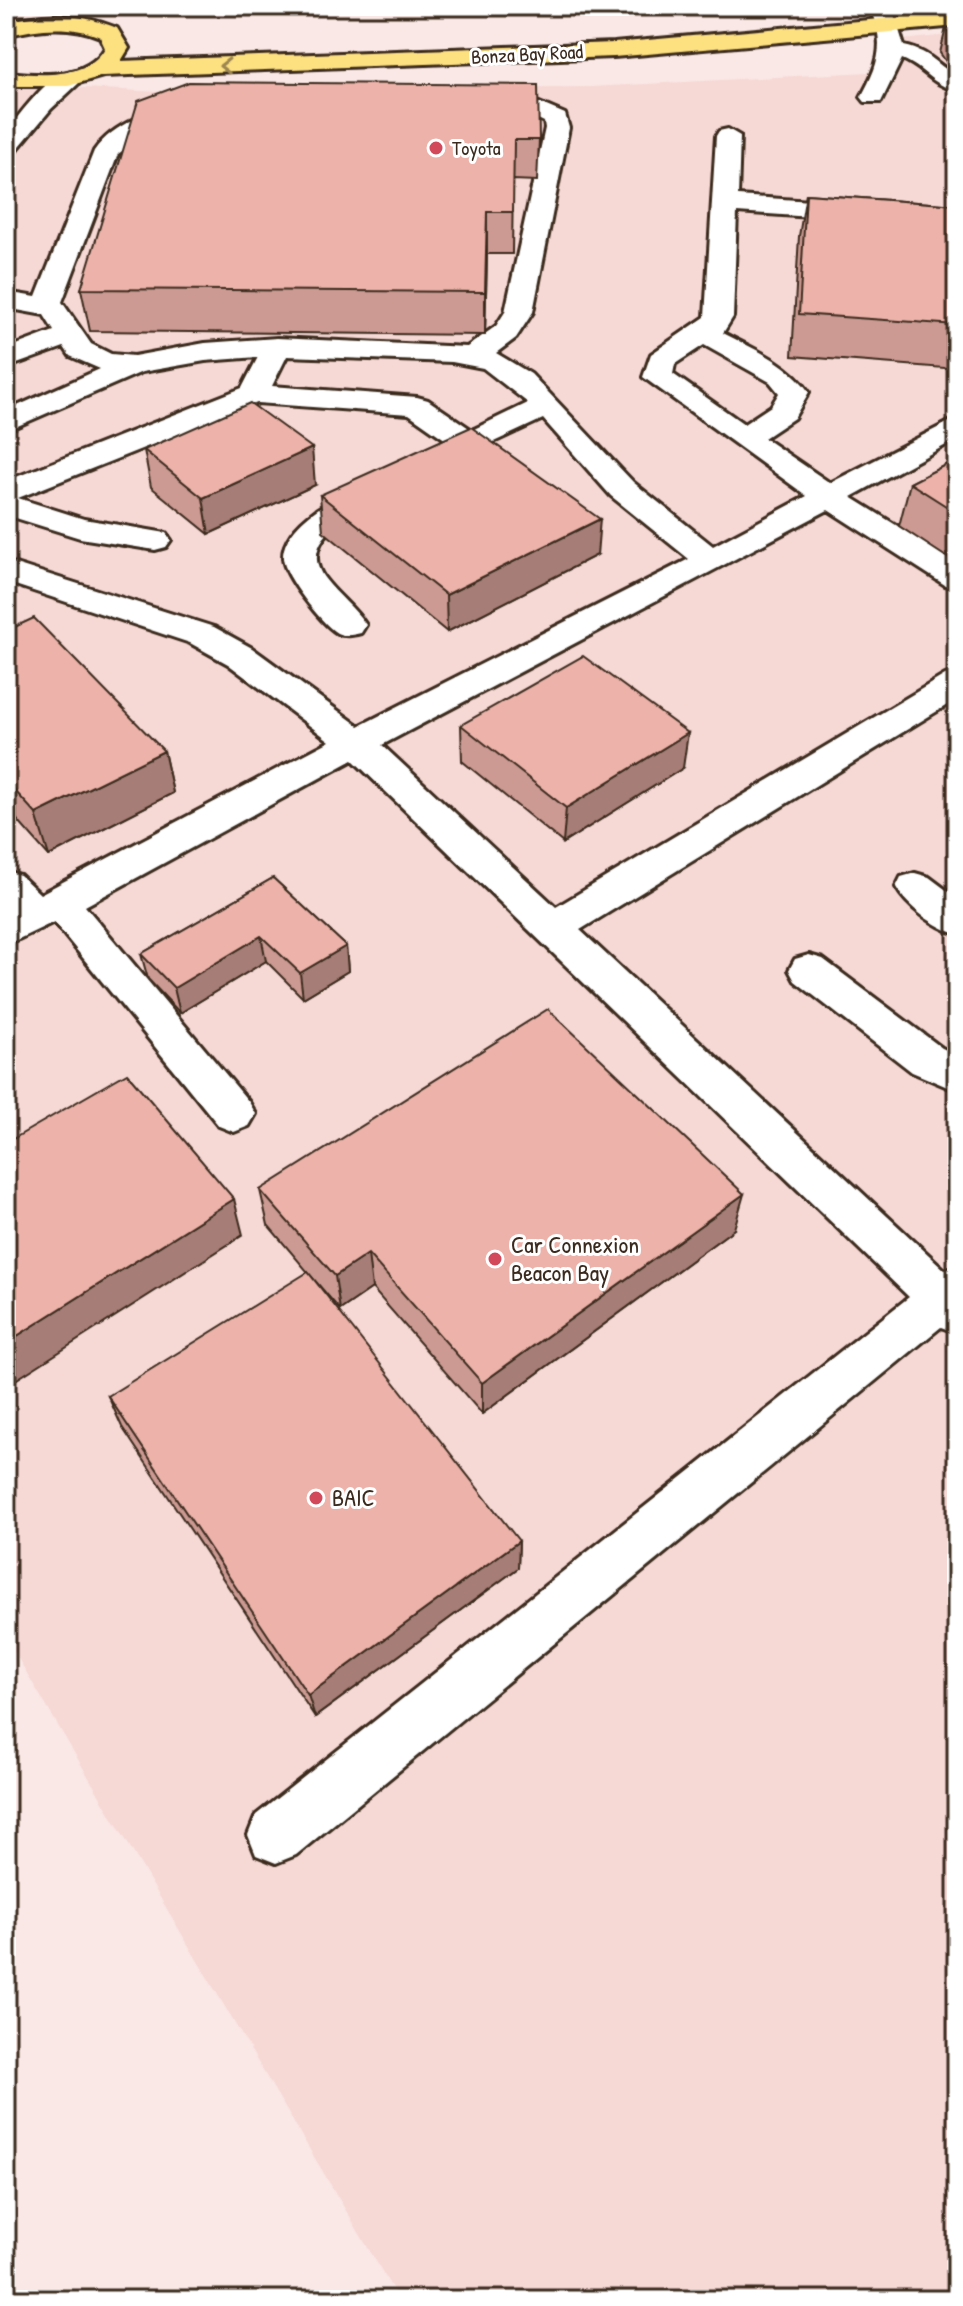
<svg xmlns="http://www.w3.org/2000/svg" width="963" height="2306" viewBox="0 0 963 2306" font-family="'Patrick Hand',sans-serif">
	<rect width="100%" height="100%" fill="#fae8e6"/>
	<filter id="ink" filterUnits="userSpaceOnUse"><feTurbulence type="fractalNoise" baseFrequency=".0125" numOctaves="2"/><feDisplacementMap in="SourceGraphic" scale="16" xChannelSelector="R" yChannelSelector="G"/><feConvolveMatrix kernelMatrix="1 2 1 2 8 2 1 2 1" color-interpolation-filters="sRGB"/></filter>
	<g filter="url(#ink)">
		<path fill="#f6d8d4" d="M 957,34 L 957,2300 L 399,2300 L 6,1638 L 6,84 L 160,92 L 590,87 L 888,71 L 894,41 Z"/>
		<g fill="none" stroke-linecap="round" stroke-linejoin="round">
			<g stroke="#3b2a1e" stroke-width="6">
				<path id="minor" d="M 883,7 L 894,14 L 904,46 C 935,53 934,65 957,75 L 957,91 C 930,84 925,68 902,59 L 881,102 L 865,102 L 861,97 C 877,68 886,46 872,14 Z
					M 71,71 L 79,73 L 83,78 L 79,83 L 51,109 L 15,152 L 6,154 L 6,131 C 23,112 45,77 71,71 Z
					M 481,101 L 537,102 L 565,114 L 569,128 L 533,312 L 516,338 L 496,353 L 531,374 L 633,482 L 713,546 L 807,496 L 643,377 L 651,354 L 705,317 L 716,136 L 719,131 L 728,129 L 740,136 L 738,196 L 957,211 L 957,227 L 737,212 L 733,317 L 723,333 C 754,349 789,363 809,392 L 794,418 L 764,438 L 830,483 L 957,418 L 957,439 L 851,497 L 957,563 L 957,588 L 945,585 L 828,510 L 382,745 L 556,907 L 945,675 L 957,671 L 957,699 L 580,930 L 945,1270 L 957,1266 L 957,1333 L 941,1327 L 296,1855 L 276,1863 L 256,1855 L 248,1835 L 256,1815 L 909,1297 L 353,760 L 85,906 L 249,1102 L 256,1114 L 249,1126 L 234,1132 L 219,1126 L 54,922 L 6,945 L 6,871 L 20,875 L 40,894 L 330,741 L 228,664 L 190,643 L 6,582 L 6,561 L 214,627 L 252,648 L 359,726 L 689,559 L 611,496 L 543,419 L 431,471 L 420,469 L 416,462 L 420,455 L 449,442 L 409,414 L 257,403 L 18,498 L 84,519 L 166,533 L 171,540 L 166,547 L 155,550 L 80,538 L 6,515 L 6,481 L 242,388 L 258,357 L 205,361 L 142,372 L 6,431 L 6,411 L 100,369 L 70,356 L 64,347 L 6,368 L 6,349 L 54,331 L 44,315 L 6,308 L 6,292 L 36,297 L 94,151 C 114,122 152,111 184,104 L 196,111 L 193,116 L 151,130 L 118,154 L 62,302 L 91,344 L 111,354 L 134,356 L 205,343 L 277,338 L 467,347 L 496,326 L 505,312 L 545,128 L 544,122 L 532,116 L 472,113 L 469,108 L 472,103 ZM 704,345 L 770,382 L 779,393 L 771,406 L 744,424 L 673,374 L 675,364 ZM 287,356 L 452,362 L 483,368 L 528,403 L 472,430 L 428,400 L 417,397 L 272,386 Z
					M 373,482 L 384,484 L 389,491 L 384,498 C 355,512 295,539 325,579 C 337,595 355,608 366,625 L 361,633 C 353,635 345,637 337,633 C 321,623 284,576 283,558 C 282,523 344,489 373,482 Z
					M 915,873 L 929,877 L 957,898 L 957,934 C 935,927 907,907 896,887 L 901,877 Z
					M 809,955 L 823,959 L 942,1048 L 957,1055 L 957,1091 L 912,1072 L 795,981 L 789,970 L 795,959 Z"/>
			</g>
			<g stroke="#3b2a1e" stroke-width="6">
				<path id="major" d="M 957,12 L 957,26 L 614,57 L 103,76 L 68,86 L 6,86 L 6,72 C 39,75 86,80 105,48 L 100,37 C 69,24 38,28 6,36 L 6,22 C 45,12 80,13 117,28 L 129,48 L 121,61 L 614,43 Z"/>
			</g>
			<use href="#minor" fill="#fff" fill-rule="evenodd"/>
			<use href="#major" fill="#fde080" fill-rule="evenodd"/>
		</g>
		<path fill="#cc9a92" stroke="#3b2a1e" stroke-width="2" d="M 957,27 L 957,77 L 940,53 L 946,28 Z
			M 189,82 L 539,140 L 537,181 L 513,180 L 512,254 L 487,254 L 485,335 L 90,331 L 81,289 Z
			M 806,194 L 957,205 L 957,369 L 792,356 L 799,236 Z
			M 144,450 L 315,485 L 209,534 L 151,487 Z
			M 957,459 L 957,564 L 899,526 L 910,483 Z
			M 320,495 L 597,555 L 447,632 L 323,531 Z
			M 6,631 L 164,751 L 173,793 L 49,856 L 11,813 L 6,815 Z
			M 461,725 L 683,768 L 563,843 L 462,761 Z
			M 273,878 L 346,946 L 348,971 L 303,998 L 266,961 L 180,1013 L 148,979 L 141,954 Z
			M 260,1190 L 734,1229 L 482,1414 L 372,1288 L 340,1310 L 268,1225 Z
			M 108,1396 L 519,1541 L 518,1568 L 315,1717 L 122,1427 Z"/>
		<path fill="#a67d77" stroke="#3b2a1e" stroke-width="2" d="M 487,212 L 487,254 L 485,335 L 485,292 Z
			M 312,448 L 315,485 L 209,534 L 203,498 Z
			M 600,519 L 597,555 L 447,632 L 446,595 Z
			M 688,733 L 683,768 L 563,843 L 566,808 Z
			M 164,751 L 173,793 L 49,856 L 36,814 Z
			M 6,797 L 11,813 L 6,815 Z
			M 261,936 L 266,961 L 180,1013 L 174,988 Z
			M 346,946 L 348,971 L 303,998 L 300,973 Z
			M 744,1194 L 734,1229 L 482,1414 L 482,1383 Z
			M 234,1199 L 243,1235 L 6,1386 L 6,1343 Z
			M 368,1254 L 372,1288 L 340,1310 L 335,1276 Z
			M 519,1541 L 518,1568 L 315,1717 L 308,1695 Z"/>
		<path fill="#edb3aa" stroke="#3b2a1e" stroke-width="2" d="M 957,27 L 957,44 L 946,28 Z
			M 189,82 L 538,85 L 539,140 L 514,140 L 513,212 L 487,212 L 485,292 L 81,289 L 138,101 Z
			M 806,194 L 957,205 L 957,325 L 799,314 Z
			M 250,403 L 312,448 L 203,498 L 144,450 Z
			M 471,427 L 600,519 L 446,595 L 320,495 Z
			M 957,459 L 957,513 L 910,483 Z
			M 34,618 L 164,751 L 36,814 L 6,781 L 6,631 Z
			M 583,656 L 688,733 L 566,808 L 461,725 Z
			M 273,878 L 346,946 L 300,973 L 261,936 L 174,988 L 141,954 Z
			M 548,1009 L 744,1194 L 482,1383 L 368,1254 L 335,1276 L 260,1190 Z
			M 127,1073 L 234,1199 L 6,1343 L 6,1143 Z
			M 308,1272 L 519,1541 L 308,1695 L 108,1396 Z"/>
		<defs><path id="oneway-chevron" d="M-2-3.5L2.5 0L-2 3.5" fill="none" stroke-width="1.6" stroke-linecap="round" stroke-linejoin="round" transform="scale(2)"/></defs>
		<use stroke="#9c854f" href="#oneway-chevron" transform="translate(225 66) rotate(179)"/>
	</g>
	<g fill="#d1495b" stroke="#fff" stroke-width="3">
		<circle cx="436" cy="148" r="8"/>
		<circle cx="495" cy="1259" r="8"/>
		<circle cx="316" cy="1498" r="8"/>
	</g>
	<g text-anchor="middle" stroke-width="6" stroke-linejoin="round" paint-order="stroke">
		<g font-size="20" fill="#3b2a1e" stroke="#fff">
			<text transform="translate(527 54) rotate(-3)" y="7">Bonza Bay Road</text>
		</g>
		<g font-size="20" fill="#3b2a1e" stroke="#fff" text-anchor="start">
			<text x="452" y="155">Toyota</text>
		</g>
		<g font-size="24" fill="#3b2a1e" stroke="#fff" text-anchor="start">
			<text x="511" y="1253">Car Connexion<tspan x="511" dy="28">Beacon Bay</tspan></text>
			<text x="332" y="1506">BAIC</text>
		</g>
	</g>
	<rect width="963" height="2306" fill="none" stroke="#fff" stroke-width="32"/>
	<rect x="16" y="16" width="931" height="2274" fill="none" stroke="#3b2a1e" stroke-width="3" filter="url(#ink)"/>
</svg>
